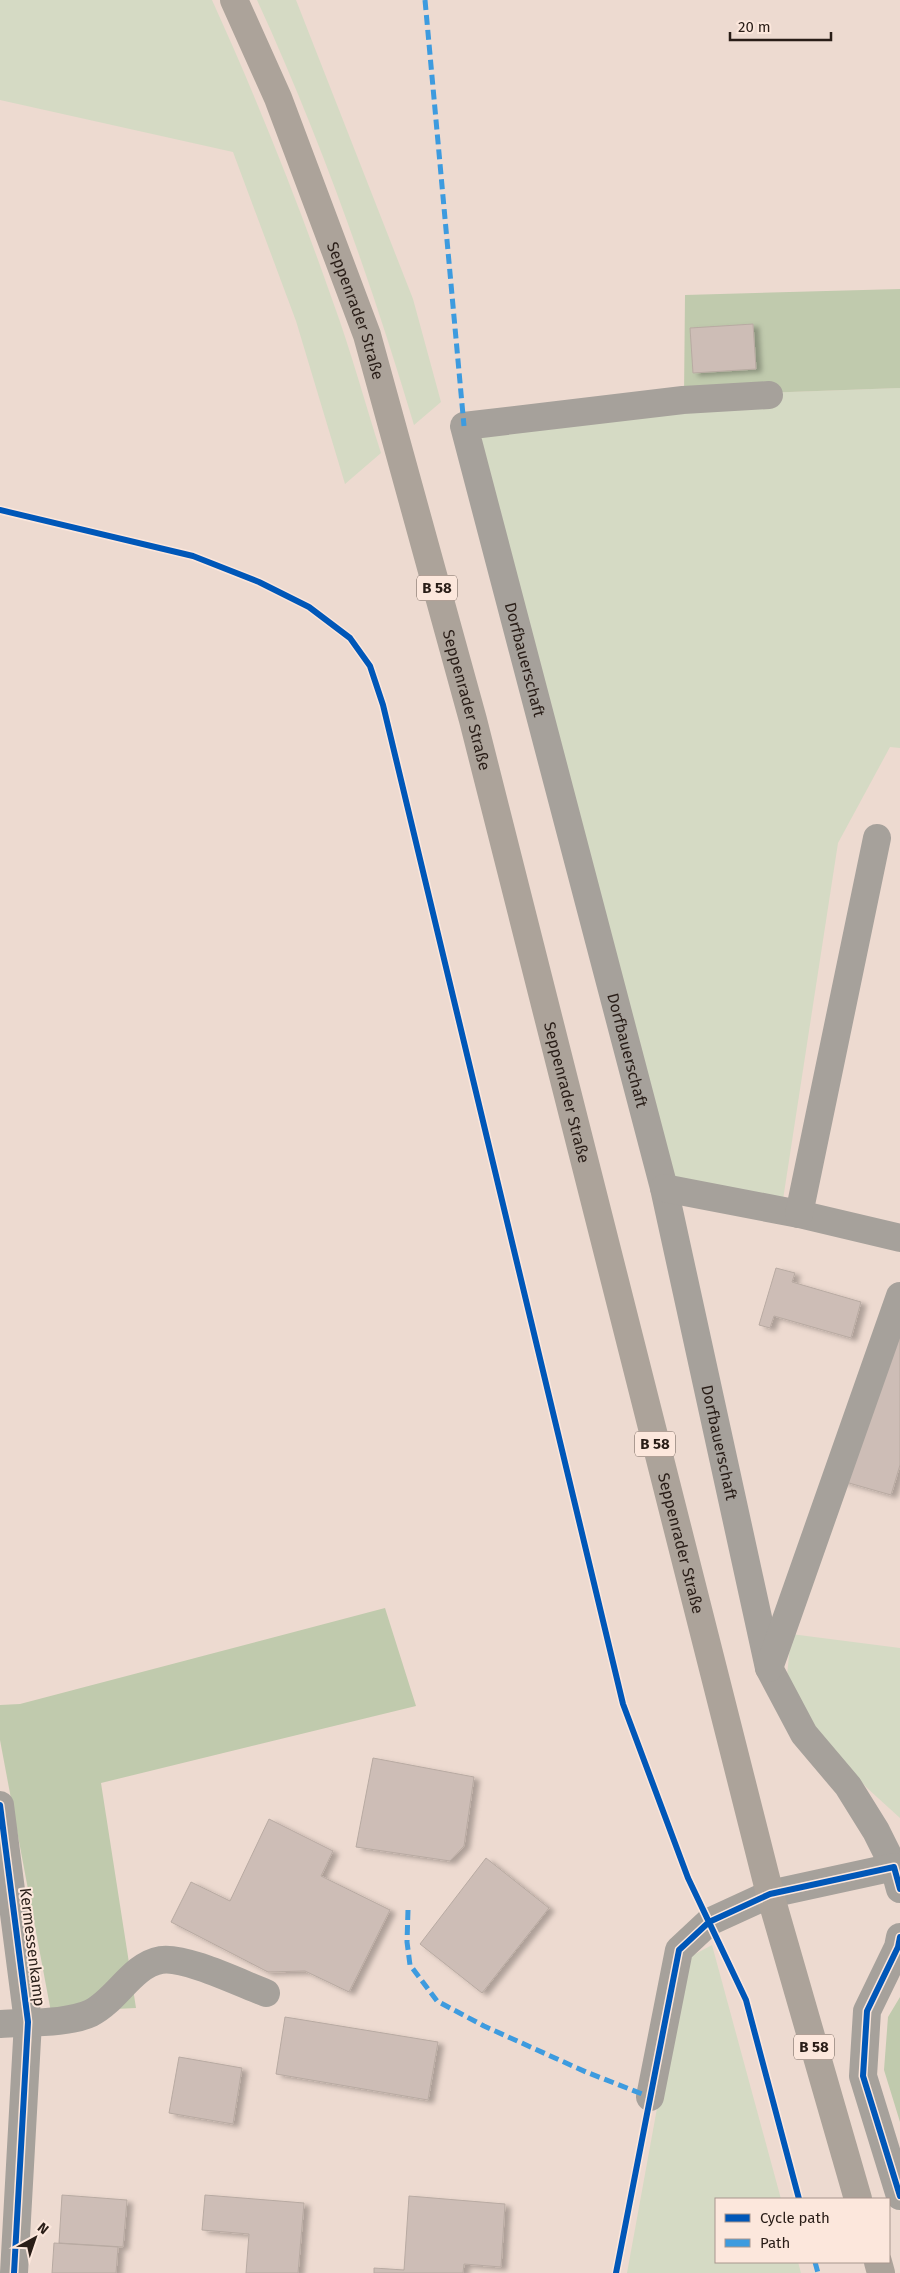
<svg xmlns="http://www.w3.org/2000/svg" width="900" height="2273" viewBox="0 0 900 2273" font-family="'Fira Sans',sans-serif">
	<defs>
		<filter id="shadow"><feDropShadow dx="5.5" dy="3" stdDeviation="2.5" flood-color="#0004"/></filter>
	</defs>
	<rect width="100%" height="100%" fill="#eddad0"/>
	<path fill="#d5dac4" d="M 0,0 L 212,0 C 257,99 297,199 333,302 C 351,351 365,403 381,453 L 345,484 L 296,321 L 233,152 L 0,100 Z
		M 257,0 L 296,0 L 413,299 L 441,402 L 414,425 C 371,281 320,137 257,0 Z
		M 900,388 L 900,748 L 890,747 L 838,843 L 782,1206 L 677,1188 L 475,416 L 684,396 Z
		M 791,1634 L 900,1648 L 900,1818 L 867,1788 L 810,1727 L 787,1676 Z
		M 712,1945 L 781,2199 L 716,2199 L 716,2262 L 798,2262 L 801,2273 L 627,2273 L 684,1960 Z"/>
	<path fill="#c0caad" d="M 900,289 L 900,388 L 684,396 L 685,295 Z
		M 385,1608 L 416,1706 L 101,1783 L 136,2008 L 51,2012 L 0,1740 L 0,1705 L 20,1704 Z
		M 900,1997 L 900,2122 L 884,2070 L 888,2017 Z"/>
	<path fill="#cdbdb6" stroke="#b8aaa2" filter="url(#shadow)" d="M 753,324 L 756,369 L 693,373 L 690,328 Z
		M 776,1268 L 795,1273 L 792,1282 L 861,1302 L 851,1338 L 774,1316 L 770,1328 L 759,1325 Z
		M 900,1312 L 900,1465 L 891,1495 L 842,1481 Z
		M 373,1758 L 474,1777 L 464,1846 L 450,1861 L 356,1847 Z
		M 269,1819 L 333,1851 L 321,1876 L 390,1910 L 349,1992 L 305,1971 L 268,1972 L 171,1922 L 191,1882 L 230,1901 Z
		M 486,1858 L 549,1908 L 482,1993 L 420,1944 Z
		M 285,2017 L 438,2042 L 428,2100 L 276,2074 Z
		M 179,2057 L 242,2068 L 233,2124 L 169,2113 Z
		M 62,2195 L 127,2200 L 123,2247 L 59,2243 Z
		M 205,2195 L 304,2203 L 298,2273 L 246,2273 L 249,2234 L 202,2230 Z
		M 409,2196 L 505,2204 L 501,2267 L 464,2264 L 463,2273 L 374,2273 L 374,2268 L 404,2270 Z
		M 54,2243 L 118,2247 L 116,2273 L 52,2273 Z"/>
	<g fill="none" stroke-linecap="round" stroke-linejoin="round">
		<g stroke="#a6a19b" stroke-width="28">
			<path id="s1" d="M 769,395 L 683,400 L 464,426 L 664,1188 L 769,1668 L 804,1734 L 848,1786 L 876,1831 L 894,1867 L 900,1889"/>
			<path d="M 664,1188 L 799,1214 L 900,1238"/>
			<path d="M 799,1214 L 877,838"/>
			<path d="M 769,1668 L 900,1296"/>
			<path d="M 0,1805 L 28,2022 L 14,2273"/>
			<path d="M 900,1937 L 898,1947 L 867,2011 L 863,2076 L 900,2196"/>
			<path d="M 0,2024 C 26,2022 68,2024 91,2013 C 117,2000 132,1965 161,1960 C 185,1956 242,1984 266,1993"/>
			<path d="M 650,2097 L 679,1950 L 709,1922 L 770,1894 L 894,1867"/>
		</g>
		<g stroke="#aca39a" stroke-width="28">
			<path id="s2" d="M 234,0 L 278,98 L 367,335 L 473,720 L 770,1894 L 858,2199"/>
			<path d="M 878,2262 L 881,2273"/>
		</g>
		<path stroke="#3d9bdf" stroke-width="5" stroke-dasharray="10 5" stroke-linecap="butt" d="M 425,0 L 464,426
			M 408,1910 L 407,1942 L 410,1965 L 437,2001 L 484,2026 L 586,2072 L 650,2097 L 650,2101
			M 815,2262 L 818,2273"/>
		<g stroke="#fce7dc" stroke-width="9">
			<path id="cycleway" d="M 0,510 L 193,556 L 259,582 L 309,607 L 350,638 L 370,666 L 383,705 L 623,1704 L 688,1878 L 746,2000 L 799,2199
				M 0,1805 L 28,2022 L 14,2273
				M 900,1937 L 898,1947 L 867,2011 L 863,2076 L 900,2196
				M 616,2273 L 679,1950 L 709,1922 L 770,1894 L 894,1867 L 900,1889"/>
		</g>
		<use href="#cycleway" stroke="#0057b8" stroke-width="6"/>
	</g>
	<g text-anchor="middle" stroke-width="4" stroke-linejoin="round" paint-order="stroke">
		<g fill="#fce7dc" stroke="#685a52" stroke-width="1">
			<rect x="417" y="575.5" width="40" height="25" rx="4"/>
			<rect x="635" y="1431.5" width="40" height="25" rx="4"/>
			<rect x="794" y="2034.5" width="40" height="25" rx="4"/>
		</g>
		<g font-size="15" font-weight="bold" fill="#291d17">
			<text x="437" y="593">B 58</text>
			<text x="655" y="1449">B 58</text>
			<text x="814" y="2052">B 58</text>
		</g>
		<g font-size="16" fill="#291d17" stroke="#fce7dc">
			<text dy="6" stroke="none"><textPath href="#s2" startOffset="334">Seppenrader Straße</textPath></text>
			<text dy="6" stroke="none"><textPath href="#s1" startOffset="548">Dorfbauerschaft</textPath></text>
			<text dy="6" stroke="none"><textPath href="#s2" startOffset="739">Seppenrader Straße</textPath></text>
			<text dy="6" stroke="none"><textPath href="#s1" startOffset="952">Dorfbauerschaft</textPath></text>
			<text dy="6" stroke="none"><textPath href="#s2" startOffset="1144">Seppenrader Straße</textPath></text>
			<text dy="6" stroke="none"><textPath href="#s1" startOffset="1355">Dorfbauerschaft</textPath></text>
			<text dy="6" stroke="none"><textPath href="#s2" startOffset="1609">Seppenrader Straße</textPath></text>
			<text transform="translate(33 1947) rotate(83)" y="6">Kermessenkamp</text>
		</g>
	</g>
	<rect x="715" y="2198" width="175" height="65" fill="#fce7dc" stroke="#a8968d"/>
	<rect x="725" y="2214" width="25" height="8" fill="#0057b8" stroke="#a8968d"/>
	<text x="760" y="2223" font-size="15" fill="#291d17">Cycle path</text>
	<rect x="725" y="2239" width="25" height="8" fill="#3d9bdf" stroke="#a8968d"/>
	<text x="760" y="2248" font-size="15" fill="#291d17">Path</text>
	<g transform="translate(35 2238) rotate(40)" stroke="#fce7dc" stroke-width="4" paint-order="stroke">
	<path d="M0-4L9 19L0 12L-9 19Z" fill="#291d17"/>
	<text y="-8" font-size="14" font-weight="bold" text-anchor="middle" fill="#291d17">N</text>
	</g>
	<path d="M730 32v8h101v-8" fill="none" stroke="#291d17" stroke-width="2.5"/>
	<text x="738" y="32" font-size="15" fill="#291d17" stroke="#fce7dc" stroke-width="4" paint-order="stroke">20 m</text>
</svg>
